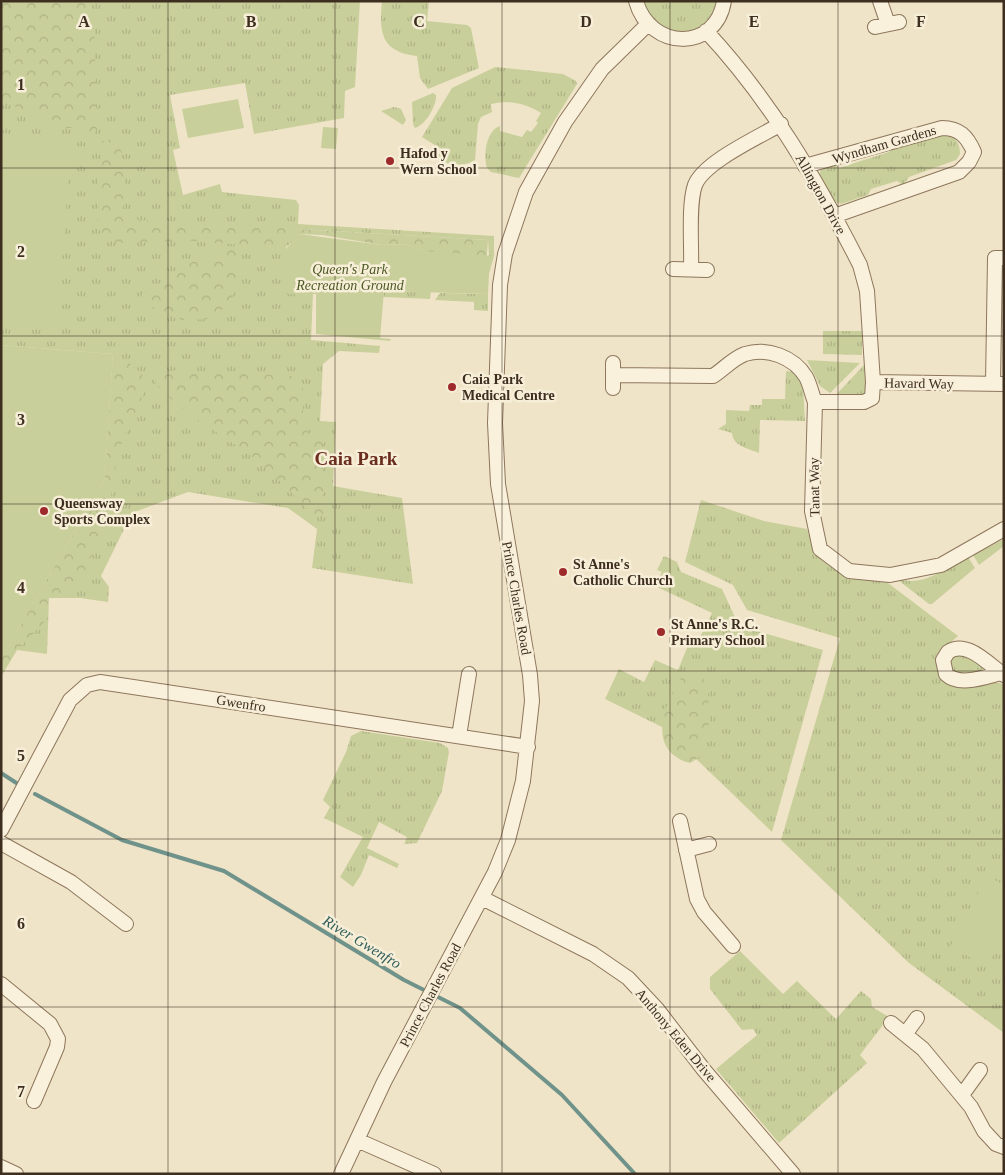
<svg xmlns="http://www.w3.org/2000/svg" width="1005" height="1175" viewBox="0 0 1005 1175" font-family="Georgia,serif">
	<defs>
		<pattern id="grass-tufts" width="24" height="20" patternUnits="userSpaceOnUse" patternTransform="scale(1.25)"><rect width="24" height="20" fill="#c9cf9b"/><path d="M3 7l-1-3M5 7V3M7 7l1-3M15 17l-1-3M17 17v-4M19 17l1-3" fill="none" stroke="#aeb285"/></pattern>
		<pattern id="forest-crowns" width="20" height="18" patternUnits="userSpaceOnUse" patternTransform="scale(1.25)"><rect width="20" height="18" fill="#c9cf9b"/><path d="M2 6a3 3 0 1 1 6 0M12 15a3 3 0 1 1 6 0" fill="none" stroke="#aeb285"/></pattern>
	</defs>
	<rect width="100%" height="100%" fill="#f0e4c8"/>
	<path fill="url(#grass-tufts)" d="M 1,1 L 360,1 L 355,87 L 345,91 L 344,118 L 254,134 L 245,83 L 170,95 L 180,148 L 173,150 L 183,195 L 220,184 L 222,192 L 296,200 L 299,205 L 298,224 L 494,236 L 494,256 L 489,256 L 488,240 L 298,229 L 298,237 L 286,247 L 289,294 L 313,294 L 311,340 L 380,346 L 379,353 L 339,351 L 323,364 L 320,421 L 336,422 L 333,486 L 402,498 L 413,584 L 312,568 L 317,529 L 288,508 L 188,492 L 132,513 L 101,576 L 109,587 L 108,602 L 80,598 L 49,598 L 47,654 L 17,650 L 1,677 L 1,659 L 105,479 L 113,354 L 1,345 Z
		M 382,1 L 429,1 L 427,21 L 467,25 L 471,28 L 479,68 L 428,89 L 420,78 L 417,56 C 381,52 379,33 382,1 Z
		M 642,1 L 718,1 C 709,24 694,41 667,29 C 663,27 656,25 653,22 C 649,17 645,8 642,1 Z
		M 495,67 L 563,74 L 576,81 L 577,84 L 519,178 L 491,172 L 487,168 C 483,155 486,131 500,126 L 500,131 L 522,137 L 527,130 L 531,132 L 538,123 L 536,121 L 541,113 C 525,103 509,100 491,104 L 492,112 L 481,117 L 478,124 L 475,160 C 463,168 450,164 437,160 L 441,149 L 422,137 L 452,88 Z
		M 433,93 L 436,95 C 437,105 426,125 415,128 L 413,124 L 412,102 Z
		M 394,107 L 401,109 L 406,120 L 403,125 L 381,111 Z
		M 943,134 C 955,136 960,142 960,154 L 956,160 L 909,177 L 903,185 L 897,181 L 871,189 L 868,195 L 841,204 L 831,200 L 819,177 L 821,168 L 835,164 L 839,168 L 889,152 L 893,146 L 912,139 L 917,142 Z
		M 384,291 L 431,292 L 430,299 L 383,297 Z
		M 440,293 L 488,294 L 488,311 L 474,310 L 474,302 L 435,300 Z
		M 823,331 L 862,331 L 862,355 L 823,354 Z
		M 807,360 L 860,363 L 830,393 L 820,386 Z
		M 865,364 L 865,393 L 861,397 L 833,398 Z
		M 786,371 L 794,372 L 803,387 L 805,421 L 760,420 L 759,453 C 747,448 733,446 732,433 L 718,429 L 726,424 L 726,410 L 749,411 L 750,405 L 762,405 L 762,399 L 785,399 Z
		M 701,500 L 764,521 L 807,529 L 815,552 L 845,577 L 884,580 L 958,636 L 936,655 L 941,674 L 1004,684 L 1004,1033 L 909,963 L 781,840 L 840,638 L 747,610 L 733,585 L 685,562 Z
		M 1004,539 L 1004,546 L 979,565 L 973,555 Z
		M 664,556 L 677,562 L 681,572 L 722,589 L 739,626 L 823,650 L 772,832 L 664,728 L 605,699 L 619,669 L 644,682 L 655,660 L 678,670 L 689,643 L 696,645 L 712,613 L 655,586 L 662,572 L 657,570 Z
		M 968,557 L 975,568 L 932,604 L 929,604 L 898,580 L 898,578 C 919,589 950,567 968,557 Z
		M 964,654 L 986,667 L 987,671 L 961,676 L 952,671 L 950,662 L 953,656 Z
		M 361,731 L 440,743 L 448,748 L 449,752 L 442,791 L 417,843 L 404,844 L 407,837 L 379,822 L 367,848 L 399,864 L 397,868 L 369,855 L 361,875 L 353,887 L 340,877 L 363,837 L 324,818 L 330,807 L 323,800 L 346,752 L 351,736 Z
		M 740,951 L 783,994 L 797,981 L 836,1019 L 861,991 L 871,999 L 872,1007 L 889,1017 L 860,1055 L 867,1063 L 779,1143 L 716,1069 L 757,1035 L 753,1029 L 742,1030 L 710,989 L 710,977 Z"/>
	<path fill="url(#forest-crowns)" d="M 1,1 L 87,1 L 88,20 L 94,21 L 97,128 L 92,139 L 77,128 L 59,128 L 10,104 L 1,102 Z
		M 112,139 L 122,152 L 121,164 L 126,172 L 122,219 L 488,240 L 485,278 L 406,244 L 382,245 L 322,235 L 299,234 L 282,243 L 265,247 L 195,241 L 115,243 L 101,236 L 97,217 L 102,192 L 98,183 L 102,141 Z
		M 232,248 L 239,258 L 240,277 L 230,304 L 209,319 L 182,320 L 158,312 L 141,295 L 194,261 Z
		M 113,358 C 131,361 139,369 148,384 L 117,454 L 110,505 L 95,547 L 85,571 L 59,598 L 48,598 L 47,619 L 17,650 L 1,673 L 1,659 L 105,479 Z
		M 177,370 L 291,376 L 303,388 L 303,418 L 309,435 L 323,440 L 323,514 L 315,517 C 295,497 276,475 254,458 C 221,433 184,415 156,384 L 155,374 Z
		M 697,673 L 707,682 L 710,719 L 700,757 L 690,763 C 645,751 664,702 683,675 Z"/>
	<path fill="#c9cf9b" d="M 238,99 L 244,128 L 188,138 L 182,109 Z
		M 323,127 L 338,128 L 336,149 L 321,148 Z
		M 1,133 L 72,138 L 56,331 L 1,326 Z
		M 299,234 L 382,245 L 406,244 L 423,251 L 494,256 L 489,274 L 488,294 L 384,291 L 380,338 L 391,339 L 390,341 L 316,334 L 316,294 L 288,294 L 283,286 L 283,252 Z
		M 1,345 L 113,354 L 105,479 L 1,659 Z
		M 987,876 L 1004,885 L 1004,935 L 987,966 L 950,947 Z"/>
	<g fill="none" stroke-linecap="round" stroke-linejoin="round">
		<path stroke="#6f938a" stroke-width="4" d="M 1,773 L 21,786
			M 35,794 L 122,840 L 224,871 L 404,980 L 428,992
			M 434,995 L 460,1008 L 562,1095 L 635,1174"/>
		<g stroke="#8d765c" stroke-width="16">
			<path id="minor" d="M 636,1 C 650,51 716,52 724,1
				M 880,1 L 888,24
				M 875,27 L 899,22
				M 706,31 C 772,102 816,179 860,265 L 867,291 L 873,382
				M 805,166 L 942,128 C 959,128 967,136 974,152 L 969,162 L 959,172 L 834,216
				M 673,269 L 707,270
				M 691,269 C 692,248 688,205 695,185 C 704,162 759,137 781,124
				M 613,375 L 713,376 C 724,369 732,359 745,354 C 767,347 794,357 806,377 C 810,384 812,395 815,402 L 864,402 L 872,398 L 873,382 L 1004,384
				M 993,383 L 995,258 L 1004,258
				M 613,388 L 613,363
				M 815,402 L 812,511 L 820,549 L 849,571 L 890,575 L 941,565 L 1004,529
				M 1001,673 C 985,677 959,687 946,674 L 943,660 L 948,652 C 967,639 989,665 1004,675
				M 459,736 L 469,674
				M 680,821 L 697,899 L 704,912 L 733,946
				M 1,830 L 70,700 L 87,685 L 100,682 L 528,747
				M 1,843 L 71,882 L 126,924
				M 686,850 L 709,844
				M 482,898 L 593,954 L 628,978 L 657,1009 L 704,1070 L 793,1174
				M 1,984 L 50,1024 L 58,1039 L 57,1047 L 34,1101
				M 891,1023 L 923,1049 L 971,1107 L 984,1131 L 996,1144 L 1004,1147
				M 906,1033 L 917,1018
				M 962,1095 L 980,1070
				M 357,1140 L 434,1174
				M 1,1167 L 16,1174
				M 341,1174 L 384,1082 L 495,872 L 508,840 L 523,781 L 532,701 L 530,675 L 498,484 L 495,423 L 500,285 L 505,254 L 526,192 L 565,122 L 602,69 L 647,25"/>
		</g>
		<use href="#minor" stroke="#faf1dc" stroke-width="14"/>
	</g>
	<path fill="none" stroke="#3d2e20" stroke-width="1" stroke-opacity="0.55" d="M 168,1 L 168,1174M 335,1 L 335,1174M 502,1 L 502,1174M 670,1 L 670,1174M 838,1 L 838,1174M 1,168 L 1004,168M 1,336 L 1004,336M 1,504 L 1004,504M 1,671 L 1004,671M 1,839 L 1004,839M 1,1007 L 1004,1007"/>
	<g fill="#9e2a2b" stroke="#f7eed8" stroke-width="2">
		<circle cx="390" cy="161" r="5"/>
		<circle cx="452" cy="387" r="5"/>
		<circle cx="44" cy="511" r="5"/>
		<circle cx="563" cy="572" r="5"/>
		<circle cx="661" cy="632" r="5"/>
	</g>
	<g text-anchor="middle" stroke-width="5" stroke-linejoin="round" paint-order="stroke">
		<g font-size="14" fill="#3d2e20" stroke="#f7eed8">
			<text transform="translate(884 144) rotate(-16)" y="5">Wyndham Gardens</text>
			<text transform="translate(821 194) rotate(61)" y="5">Allington Drive</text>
			<text transform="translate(919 383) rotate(1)" y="5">Havard Way</text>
			<text transform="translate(814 487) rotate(-91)" y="5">Tanat Way</text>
			<text transform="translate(517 598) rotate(80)" y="5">Prince Charles Road</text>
			<text transform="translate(241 703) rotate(9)" y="5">Gwenfro</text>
			<text transform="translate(430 995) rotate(-62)" y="5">Prince Charles Road</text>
			<text transform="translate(676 1035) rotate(50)" y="5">Anthony Eden Drive</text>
		</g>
		<g font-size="14" font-weight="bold" fill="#3d2e20" stroke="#f7eed8" text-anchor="start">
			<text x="400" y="158">Hafod y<tspan x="400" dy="16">Wern School</tspan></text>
			<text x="462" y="384">Caia Park<tspan x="462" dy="16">Medical Centre</tspan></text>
			<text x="54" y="508">Queensway<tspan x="54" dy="16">Sports Complex</tspan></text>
			<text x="573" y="569">St Anne's<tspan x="573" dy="16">Catholic Church</tspan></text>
			<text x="671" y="629">St Anne's R.C.<tspan x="671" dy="16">Primary School</tspan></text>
		</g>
		<g font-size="14" font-style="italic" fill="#4d5a26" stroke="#f7eed8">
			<text x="350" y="274">Queen's Park<tspan x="350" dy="16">Recreation Ground</tspan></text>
		</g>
		<g font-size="15" font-style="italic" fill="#2f5d5a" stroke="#f7eed8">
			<text transform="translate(362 942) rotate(31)" y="5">River Gwenfro</text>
		</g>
		<g font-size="19" font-weight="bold" fill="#6b2e1e" stroke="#f7eed8">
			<text x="356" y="465">Caia Park</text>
		</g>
	</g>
	<g font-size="16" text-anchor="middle" font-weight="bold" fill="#3d2e20" stroke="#f7eed8" stroke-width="5" stroke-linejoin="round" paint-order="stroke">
		<text x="84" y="27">A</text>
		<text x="251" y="27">B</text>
		<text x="419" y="27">C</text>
		<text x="586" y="27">D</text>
		<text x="754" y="27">E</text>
		<text x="921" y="27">F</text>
		<text x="21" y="90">1</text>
		<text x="21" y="257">2</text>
		<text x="21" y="425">3</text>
		<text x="21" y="593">4</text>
		<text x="21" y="761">5</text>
		<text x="21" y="929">6</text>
		<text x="21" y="1097">7</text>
	</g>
	<rect width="1005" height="1175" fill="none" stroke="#3d2e20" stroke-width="5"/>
</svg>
